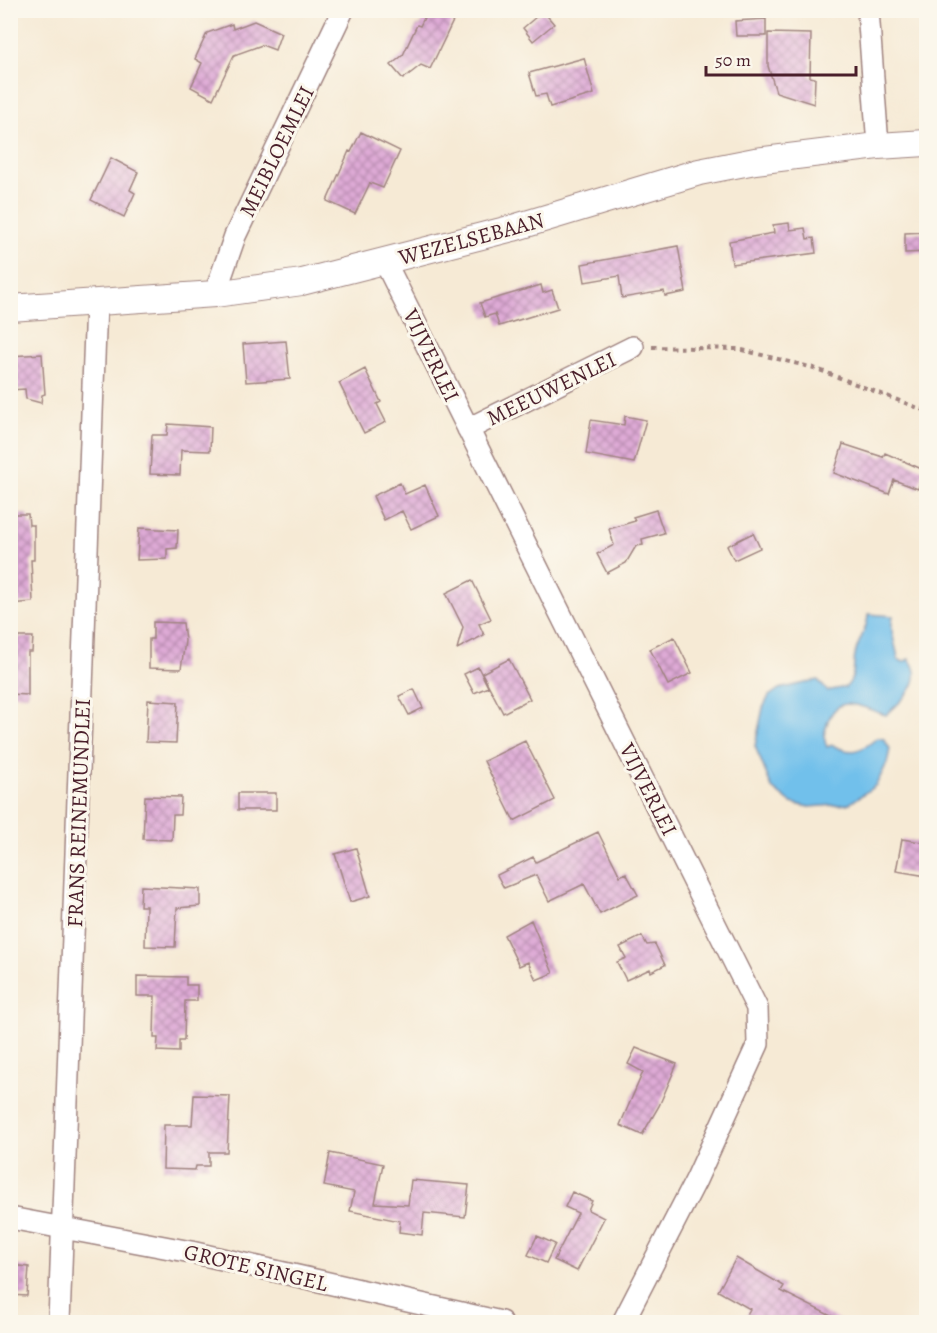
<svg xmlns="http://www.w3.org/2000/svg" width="937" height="1333" viewBox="0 0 937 1333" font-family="Alegreya,serif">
	<defs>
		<pattern id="building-cross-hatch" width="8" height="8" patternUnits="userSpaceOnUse" patternTransform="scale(1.5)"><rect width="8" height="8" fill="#deaad6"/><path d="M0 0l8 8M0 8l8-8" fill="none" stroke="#b68aae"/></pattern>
	</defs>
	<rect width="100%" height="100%" fill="#fbf7ec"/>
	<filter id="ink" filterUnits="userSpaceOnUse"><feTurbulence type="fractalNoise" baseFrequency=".0167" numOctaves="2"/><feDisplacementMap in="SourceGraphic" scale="12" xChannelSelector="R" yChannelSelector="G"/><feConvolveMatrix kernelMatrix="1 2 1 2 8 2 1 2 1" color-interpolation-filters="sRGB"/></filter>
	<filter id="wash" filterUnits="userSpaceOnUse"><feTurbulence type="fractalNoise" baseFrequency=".008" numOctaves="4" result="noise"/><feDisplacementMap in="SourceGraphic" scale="24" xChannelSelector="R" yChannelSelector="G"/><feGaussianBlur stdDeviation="1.35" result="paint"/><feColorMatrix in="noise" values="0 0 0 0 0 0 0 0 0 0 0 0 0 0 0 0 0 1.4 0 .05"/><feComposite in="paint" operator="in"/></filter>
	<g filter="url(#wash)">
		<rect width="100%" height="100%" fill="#f6ead5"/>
		<path fill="#71c0eb" stroke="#5e708b" stroke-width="1.5" d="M 868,614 L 893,616 C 889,632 896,643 898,659 L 903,662 L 909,659 C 927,681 902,701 886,715 C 864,709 838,689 827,724 C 824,732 823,739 827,747 L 832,745 C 851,755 861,752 877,738 L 884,739 L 890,749 L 887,763 L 876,785 L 849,804 L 809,807 L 791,803 L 772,788 L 755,746 L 763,708 L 769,696 L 779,689 L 818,680 L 827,691 L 846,687 C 857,676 852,664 856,651 C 860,637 868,628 868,614 Z"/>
		<g id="blocks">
			<path fill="url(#building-cross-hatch)" d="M 428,10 L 453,21 L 430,69 L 421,65 L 403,79 L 391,65 L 403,55 L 417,25 L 420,26 Z
				M 543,11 L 554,24 L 533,41 L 523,28 Z
				M 766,19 L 766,36 L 736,36 L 735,21 Z
				M 254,21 L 281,33 L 275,50 L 262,45 L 234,55 L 213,99 L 191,87 L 202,63 L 195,59 L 207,33 L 232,24 L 233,29 Z
				M 768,33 L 811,34 L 810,77 L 815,78 L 814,104 L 776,92 L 768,66 Z
				M 584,58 L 594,94 L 550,107 L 546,94 L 536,96 L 529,73 Z
				M 361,132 L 400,151 L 383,188 L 370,183 L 355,214 L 327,201 L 349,151 L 351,152 Z
				M 111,158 L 138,172 L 130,190 L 135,193 L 124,217 L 91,200 Z
				M 789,223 L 790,230 L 805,228 L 807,239 L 814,238 L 816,253 L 732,264 L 729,241 L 774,233 L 773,225 Z
				M 927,232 L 927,252 L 905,253 L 905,233 Z
				M 678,246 L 686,292 L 665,296 L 664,291 L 622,298 L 619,276 L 585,282 L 582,264 Z
				M 541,285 L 543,293 L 552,290 L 558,308 L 499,326 L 495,314 L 485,317 L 480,303 Z
				M 286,341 L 290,379 L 246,382 L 243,344 Z
				M 42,354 L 45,394 L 42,395 L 41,403 L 26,399 L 25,389 L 10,390 L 10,356 Z
				M 365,369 L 381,402 L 377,404 L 386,422 L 364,433 L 339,383 Z
				M 625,416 L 646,420 L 634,463 L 586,454 L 591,420 L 624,425 Z
				M 168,424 L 211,427 L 210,451 L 181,450 L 180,475 L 150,474 L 152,435 L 167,435 Z
				M 843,444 L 883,457 L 885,453 L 924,470 L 918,489 L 894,480 L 889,494 L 834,473 Z
				M 400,483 L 405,494 L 425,485 L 439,516 L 411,529 L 402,511 L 384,520 L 373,496 Z
				M 656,510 L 664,533 L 642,539 L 643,545 L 636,546 L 626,563 L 607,573 L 597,554 L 614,545 L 609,529 L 635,521 L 633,517 Z
				M 10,514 L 28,514 L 29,525 L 34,525 L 34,560 L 31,560 L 33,602 L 10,604 Z
				M 139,528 L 178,530 L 177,548 L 167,549 L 167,559 L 137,560 Z
				M 753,533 L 760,548 L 734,560 L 727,546 Z
				M 472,580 L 491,619 L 479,624 L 484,635 L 457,649 L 463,627 L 446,593 Z
				M 153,622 L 183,623 L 185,641 L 181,669 L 149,668 L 149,639 L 153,639 Z
				M 10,637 L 33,637 L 32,652 L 28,652 L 28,695 L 10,694 Z
				M 674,637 L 692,673 L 668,685 L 650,649 Z
				M 509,659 L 530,699 L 503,713 L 482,673 Z
				M 478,667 L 488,687 L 474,693 L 464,674 Z
				M 414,689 L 423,708 L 409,715 L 399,696 Z
				M 148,700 L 178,702 L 176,743 L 146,742 Z
				M 525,741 L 555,800 L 514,821 L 484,761 Z
				M 238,793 L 276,793 L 276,810 L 238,810 Z
				M 145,796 L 181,797 L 180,815 L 173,815 L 172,840 L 143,839 Z
				M 598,832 L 620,876 L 626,873 L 638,895 L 600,914 L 584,884 L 549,901 L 536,875 L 504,888 L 497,875 L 533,857 L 536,862 Z
				M 902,839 L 927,843 L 927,876 L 896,871 Z
				M 356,848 L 370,896 L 350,902 L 335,854 Z
				M 141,886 L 200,889 L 200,906 L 177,908 L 175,947 L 145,946 L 146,906 L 140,906 Z
				M 531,920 L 553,973 L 536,980 L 528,962 L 519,966 L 504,935 Z
				M 642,936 L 647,945 L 655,944 L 665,965 L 651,972 L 650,969 L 626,980 L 617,962 L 626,958 L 620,947 Z
				M 137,976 L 186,977 L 186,985 L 197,985 L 197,1001 L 185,1001 L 184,1040 L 179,1040 L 179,1052 L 157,1051 L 158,1038 L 154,1038 L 155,996 L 137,996 Z
				M 636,1048 L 677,1064 L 659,1106 L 642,1135 L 620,1125 L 643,1072 L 628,1064 Z
				M 194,1095 L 230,1096 L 227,1152 L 209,1152 L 209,1166 L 196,1166 L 195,1170 L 163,1169 L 164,1125 L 192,1125 Z
				M 330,1153 L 383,1164 L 375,1203 L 408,1205 L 411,1180 L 469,1185 L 465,1217 L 424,1213 L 422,1235 L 399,1232 L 400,1221 L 350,1211 L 354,1192 L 324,1186 Z
				M 572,1192 L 592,1201 L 588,1210 L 604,1218 L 577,1271 L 554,1260 L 578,1213 L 565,1207 Z
				M 537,1236 L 555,1244 L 546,1263 L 528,1255 Z
				M 736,1258 L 784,1286 L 781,1291 L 845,1323 L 742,1323 L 750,1309 L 718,1291 Z
				M 10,1265 L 29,1267 L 27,1296 L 10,1295 Z"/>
		</g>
	</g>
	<g filter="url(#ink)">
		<use href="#blocks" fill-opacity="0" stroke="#a08480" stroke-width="1.5"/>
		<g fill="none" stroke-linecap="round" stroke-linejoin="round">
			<g stroke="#a08480" stroke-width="24">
				<path id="minor" d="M 868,10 L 878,146
					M 385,262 L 757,1008 L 758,1044 L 696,1180 L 623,1322
					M 215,294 L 235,236 L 343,10
					M 468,429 L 633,347
					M 10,1218 L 191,1252 L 501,1322
					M 59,1322 L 96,303"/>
			</g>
			<g stroke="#a08480" stroke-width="28">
				<path id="tertiary" d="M 10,308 L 215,294 L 302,282 L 513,228 L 699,172 L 755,161 L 878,146 L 926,143"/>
			</g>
			<path stroke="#a08480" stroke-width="4" stroke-dasharray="4.5 4.5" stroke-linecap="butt" d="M 652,347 L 738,349 L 814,368 L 926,411"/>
			<use href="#minor" stroke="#fff" stroke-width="21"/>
			<use href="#tertiary" stroke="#fff" stroke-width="26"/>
		</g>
	</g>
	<g text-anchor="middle" stroke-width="6" stroke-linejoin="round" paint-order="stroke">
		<g font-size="22" fill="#4a1f2b" stroke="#fbf7ec">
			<text transform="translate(276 151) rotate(-64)" y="8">MEIBLOEMLEI</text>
			<text transform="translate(471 238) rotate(-15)" y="8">WEZELSEBAAN</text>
			<text transform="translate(432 355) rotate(64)" y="8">VIJVERLEI</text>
			<text transform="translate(551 388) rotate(-26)" y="8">MEEUWENLEI</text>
			<text transform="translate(649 789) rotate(63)" y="8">VIJVERLEI</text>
			<text transform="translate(78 813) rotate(-88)" y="8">FRANS REINEMUNDLEI</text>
			<text transform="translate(256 1267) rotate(13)" y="8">GROTE SINGEL</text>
		</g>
	</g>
	<rect width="937" height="1333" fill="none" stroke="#fbf7ec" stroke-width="36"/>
	<path d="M706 66v9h150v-9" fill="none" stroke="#4a1f2b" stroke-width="3"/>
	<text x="715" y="66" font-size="18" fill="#4a1f2b" stroke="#fbf7ec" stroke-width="4.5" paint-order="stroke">50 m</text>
</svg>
